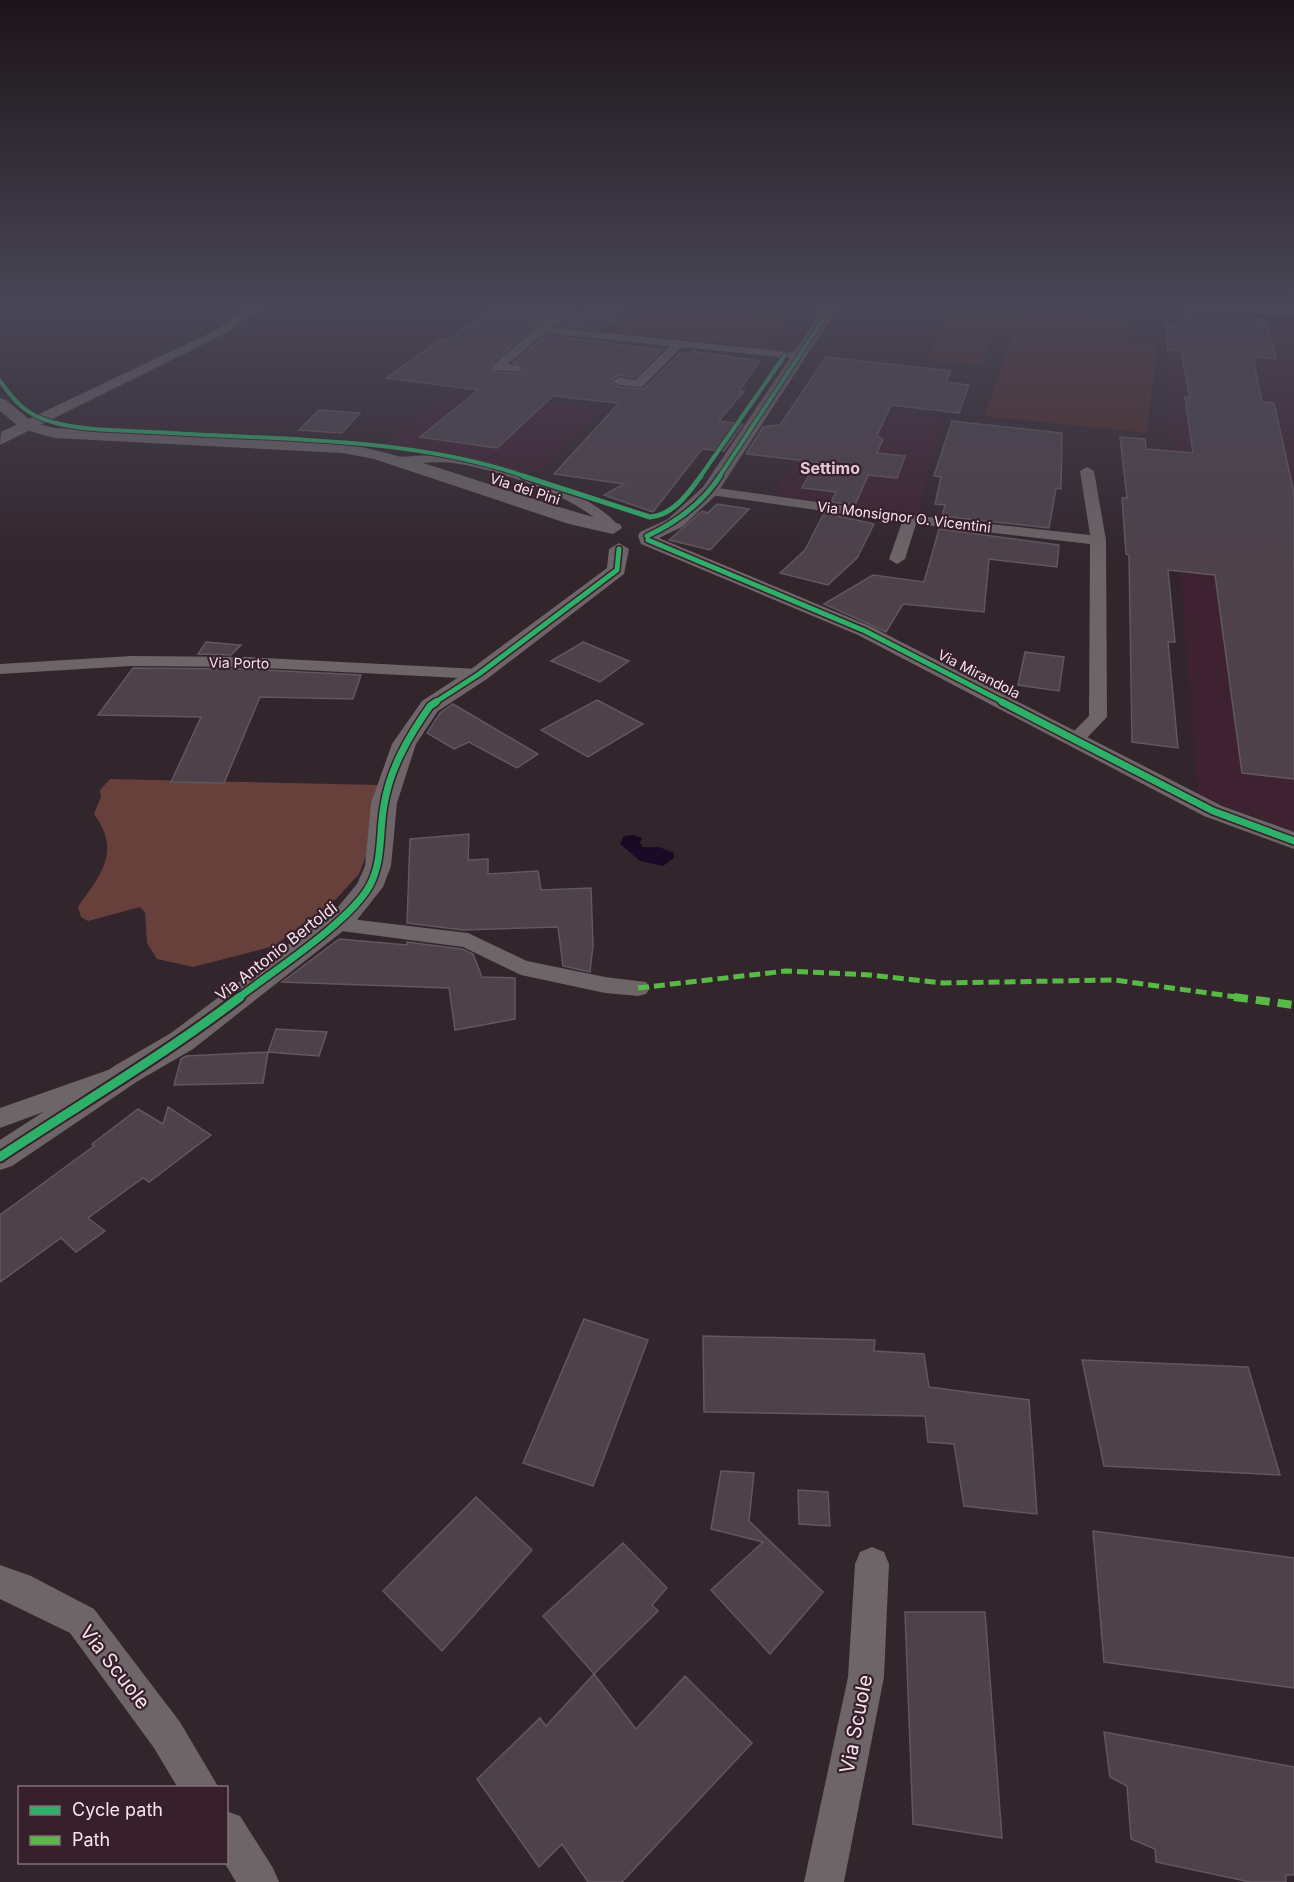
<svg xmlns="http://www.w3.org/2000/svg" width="1294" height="1882" viewBox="0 0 1294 1882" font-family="Inter,sans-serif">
	<rect width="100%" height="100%" fill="#32252c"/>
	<path fill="#3e2231" d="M 1165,303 L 1294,303 L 1294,832 L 1198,795 L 1175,503 Z
		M 450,391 L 602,408 L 538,473 L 383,444 Z
		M 897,413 L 942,418 L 918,516 L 774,495 L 811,428 L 873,430 Z"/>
	<path fill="#4f2b28" d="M 644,303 L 796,303 L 761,347 L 614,332 Z
		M 955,303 L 1004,307 L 982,366 L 928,360 Z
		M 1008,305 L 1126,315 L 1123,341 L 1000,329 Z
		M 1014,332 L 1157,345 L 1147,433 L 984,416 Z"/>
	<path fill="#67403c" d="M 110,779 L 378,785 L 368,851 L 359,874 L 336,899 L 274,946 L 193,967 L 157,959 L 147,943 L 145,912 L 140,907 L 88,921 L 81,917 L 78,907 C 100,875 122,852 94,814 L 101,797 L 100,790 Z"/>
	<path fill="#1a0a25" d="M 634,835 L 642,838 L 640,843 L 643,847 L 659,847 L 674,853 L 674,858 L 663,866 L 640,861 L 620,844 L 624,836 Z"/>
	<path fill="#4d414a" stroke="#62575f" stroke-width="1.5" d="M 499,304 L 554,310 L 493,362 L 494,372 L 523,374 L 523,365 L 513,363 L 546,335 L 662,350 L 634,378 L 619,375 L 612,379 L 612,383 L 619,387 L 644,389 L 680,353 L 689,354 L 692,351 L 760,361 L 739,391 L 744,391 L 719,421 L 743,424 L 724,451 L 702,449 L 653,512 L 604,495 L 624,484 L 554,474 L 619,403 L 553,396 L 497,448 L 420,437 L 478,390 L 386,378 L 441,339 L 446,341 Z
		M 589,308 L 621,312 L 599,330 L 556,325 L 571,312 L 583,313 Z
		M 1178,314 L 1266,320 L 1270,334 L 1276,359 L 1253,357 L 1262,402 L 1274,403 L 1294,493 L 1294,779 L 1242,773 L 1215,575 L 1168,570 L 1175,642 L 1168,642 L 1178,748 L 1132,742 L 1129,555 L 1126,554 L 1122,498 L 1127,498 L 1120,437 L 1145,439 L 1146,449 L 1193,453 L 1185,397 L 1190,398 L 1181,351 L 1168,350 L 1166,324 L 1180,326 Z
		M 826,357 L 951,371 L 946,382 L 969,385 L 959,413 L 891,405 L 877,436 L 883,439 L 877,453 L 905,456 L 897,478 L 868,475 L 855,505 L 831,502 L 836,492 L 802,488 L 816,462 L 746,454 L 763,427 L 780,425 Z
		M 319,410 L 360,413 L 342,433 L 299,430 Z
		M 952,421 L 1062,433 L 1061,489 L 1056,488 L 1049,528 L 942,516 L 945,505 L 935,504 L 941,477 L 934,476 Z
		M 717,504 L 749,509 L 710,550 L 669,540 L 702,511 L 708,513 Z
		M 824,513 L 874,524 L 857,558 L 828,585 L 780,573 L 805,550 Z
		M 939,529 L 1059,545 L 1057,567 L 989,559 L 984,612 L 903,604 L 886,632 L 824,604 L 873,575 L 924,582 Z
		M 206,642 L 241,645 L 231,655 L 198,654 Z
		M 583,642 L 629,661 L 600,682 L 551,661 Z
		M 1025,652 L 1064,657 L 1059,691 L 1018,685 Z
		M 133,668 L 245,669 L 361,675 L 353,699 L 260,697 L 224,783 L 171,782 L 201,717 L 98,715 Z
		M 597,700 L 643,724 L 588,757 L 541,730 Z
		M 453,704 L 538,754 L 517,768 L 469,742 L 454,749 L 427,733 L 440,713 Z
		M 469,834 L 468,860 L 488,859 L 488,874 L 538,871 L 541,890 L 591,888 L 593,945 L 590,972 L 563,966 L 558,927 L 463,930 L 407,923 L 410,839 Z
		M 339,939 L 407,945 L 407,942 L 462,949 L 473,954 L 482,977 L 515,978 L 515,1019 L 455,1030 L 449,988 L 282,982 Z
		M 276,1029 L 327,1032 L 319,1056 L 268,1052 Z
		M 268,1052 L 263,1083 L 174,1085 L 181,1059 L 186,1056 Z
		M 168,1107 L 211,1135 L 149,1182 L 143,1178 L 88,1218 L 105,1231 L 76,1252 L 61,1238 L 0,1282 L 0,1215 L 94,1146 L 92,1144 L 138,1109 L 163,1124 Z
		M 584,1319 L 648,1340 L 593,1486 L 523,1463 Z
		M 703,1336 L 875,1340 L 874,1351 L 924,1354 L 929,1387 L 1029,1400 L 1037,1514 L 964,1506 L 954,1444 L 928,1442 L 925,1416 L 704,1412 Z
		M 1082,1360 L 1248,1367 L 1280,1475 L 1104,1466 Z
		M 721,1471 L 754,1473 L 749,1521 L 823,1592 L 770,1654 L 711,1590 L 763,1542 L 711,1529 Z
		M 798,1490 L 828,1492 L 830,1526 L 799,1524 Z
		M 476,1497 L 532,1550 L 442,1651 L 383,1591 Z
		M 1093,1531 L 1294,1558 L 1294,1688 L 1104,1662 Z
		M 623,1543 L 667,1588 L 652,1605 L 658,1611 L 594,1674 L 543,1616 Z
		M 905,1612 L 985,1612 L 1002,1838 L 913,1824 Z
		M 594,1674 L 636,1729 L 685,1676 L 752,1743 L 622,1882 L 588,1882 L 562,1844 L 539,1867 L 477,1779 L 540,1718 L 546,1726 Z
		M 1104,1732 L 1294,1767 L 1294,1875 L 1286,1875 L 1286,1882 L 1250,1882 L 1156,1862 L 1155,1849 L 1131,1839 L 1127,1786 L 1110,1777 Z"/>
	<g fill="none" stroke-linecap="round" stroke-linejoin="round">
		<path fill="#6d6567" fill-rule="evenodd" d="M 255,303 L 267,303 L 224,334 L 0,445 L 1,432 L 216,330 Z
			M 566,303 L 577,303 L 551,327 L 797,353 L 803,356 L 797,359 L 682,347 L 642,387 L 619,385 L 613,381 L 619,377 L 635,380 L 670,346 L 545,333 L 508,364 L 521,366 L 521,372 L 494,370 L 494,364 Z
			M 1140,303 L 1193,303 L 1293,310 L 1294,316 L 1145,306 Z
			M 447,454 C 491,458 595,492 620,528 L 618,531 L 608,531 C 581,497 496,469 453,463 C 435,461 416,464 398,465 L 391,461 L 398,457 Z
			M 1087,467 L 1094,471 L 1106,540 L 1107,717 L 1082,743 L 1075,745 L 1066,739 L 1089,716 L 1090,544 L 916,524 L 905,559 L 897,564 L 889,559 L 902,522 L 710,495 L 703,491 L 710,487 L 910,515 L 1090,535 L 1080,471 Z
			M 131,656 L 245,657 L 479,669 L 488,674 L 479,679 L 245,667 L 131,666 L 0,674 L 0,664 Z
			M 334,917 L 468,933 L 527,961 L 605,977 L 646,982 L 650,988 L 646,994 L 638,996 L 605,993 L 521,975 L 463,947 L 326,929 L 323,924 L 326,919 Z
			M 108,1070 L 117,1073 L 121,1079 L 117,1085 L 0,1128 L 0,1108 Z
			M 872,1547 L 884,1552 L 889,1564 L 884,1677 L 844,1882 L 804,1882 L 848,1677 L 855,1564 L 860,1552 Z
			M 0,1565 L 31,1576 L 94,1609 L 180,1722 L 219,1788 L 178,1788 L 154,1748 L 70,1633 L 0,1599 Z
			M 226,1811 L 240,1816 L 273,1868 L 279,1882 L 236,1882 L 224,1862 L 226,1862 Z"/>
		<path fill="#6d6567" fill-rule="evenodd" d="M 827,303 L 841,303 L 716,495 L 682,527 L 659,538 L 872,627 L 1222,806 L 1294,832 L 1294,849 L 1204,816 L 858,635 L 641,544 L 638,536 L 640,532 L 668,519 L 703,487 Z
			M 0,398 L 6,400 L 34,423 L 55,428 L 342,443 C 437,461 526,501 620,524 L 622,528 L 613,534 L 569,524 L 374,459 L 342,453 L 54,438 L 22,429 L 0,411 Z
			M 619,543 L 629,549 L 624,574 L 487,679 L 438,711 L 416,744 L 397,803 L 391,866 L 383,887 L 357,920 L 193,1049 L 138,1081 L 12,1166 L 0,1170 L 0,1140 L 116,1065 L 171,1033 L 337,908 L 357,884 L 365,866 L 371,803 L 392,744 L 422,701 L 471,669 L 607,568 L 609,549 Z"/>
		<path stroke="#58b947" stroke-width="5" stroke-dasharray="11 5" stroke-linecap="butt" d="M 638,988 L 786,971 L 870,975 L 943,983 L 1114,980 L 1244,998"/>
		<path stroke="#58b947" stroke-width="8" stroke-dasharray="14 8" stroke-linecap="butt" d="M 1234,997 L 1294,1005"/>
		<g stroke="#37202c" stroke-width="6">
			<path id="cycleway-far3" d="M 0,381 C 15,402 26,415 52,422 C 87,432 133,430 170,433 C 288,440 415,438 527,477
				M 700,477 L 785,355
				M 719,477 L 834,303"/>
		</g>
		<g stroke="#37202c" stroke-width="8">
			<path id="cycleway-far2" d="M 523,476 L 650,517 C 673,515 688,494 701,476
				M 647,536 C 677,522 702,504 720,476
				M 648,540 L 865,631 L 1005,703
				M 434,703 L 479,674 L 617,570 L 619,549"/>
		</g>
		<g stroke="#37202c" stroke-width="10">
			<path id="cycleway-far1" d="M 1002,702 L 1213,811 L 1294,841
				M 238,998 C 272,972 351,921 370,885 C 383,860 379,832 384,805 C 390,768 409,736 430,706 L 436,702"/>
		</g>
		<g stroke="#37202c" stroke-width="13">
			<path id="cycleway" d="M 0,1157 C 80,1104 164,1055 240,997"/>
		</g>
		<use href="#cycleway-far3" stroke="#2db169" stroke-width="4"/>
		<use href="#cycleway-far2" stroke="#2db169" stroke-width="5"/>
		<use href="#cycleway-far1" stroke="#2db169" stroke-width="7"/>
		<use href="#cycleway" stroke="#2db169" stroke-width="9"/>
	</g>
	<linearGradient id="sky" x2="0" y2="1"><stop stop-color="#1c1418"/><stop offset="0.54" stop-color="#494656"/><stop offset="1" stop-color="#494656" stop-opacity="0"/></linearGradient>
	<rect width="1294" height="566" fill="url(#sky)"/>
	<g text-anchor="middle" stroke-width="4.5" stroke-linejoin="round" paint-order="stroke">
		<g font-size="14" fill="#f6e5ed" stroke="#37202c">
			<text transform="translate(525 489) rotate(18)" y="5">Via dei Pini</text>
			<text transform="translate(904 517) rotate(7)" y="5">Via Monsignor O. Vicentini</text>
			<text transform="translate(239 663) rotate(1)" y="5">Via Porto</text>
			<text transform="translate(979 674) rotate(27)" y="5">Via Mirandola</text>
		</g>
		<g font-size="16" font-weight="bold" fill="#e7c7d6" stroke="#37202c">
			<text x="830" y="474">Settimo</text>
		</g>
		<g font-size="16" fill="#f6e5ed" stroke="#37202c">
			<text transform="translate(276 951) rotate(-38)" y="6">Via Antonio Bertoldi</text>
		</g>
		<g font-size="20" fill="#f6e5ed" stroke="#37202c">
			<text transform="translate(115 1667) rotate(52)" y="7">Via Scuole</text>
			<text transform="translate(856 1724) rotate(-79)" y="7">Via Scuole</text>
		</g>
	</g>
	<rect x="18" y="1786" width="210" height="78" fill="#37202c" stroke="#836f79" stroke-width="1.5"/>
	<rect x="30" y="1806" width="30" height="9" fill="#2db169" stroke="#836f79" stroke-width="1.5"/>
	<text x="72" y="1816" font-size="18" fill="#f6e5ed">Cycle path</text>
	<rect x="30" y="1836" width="30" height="9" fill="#58b947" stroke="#836f79" stroke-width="1.5"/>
	<text x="72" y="1846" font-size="18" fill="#f6e5ed">Path</text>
</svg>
